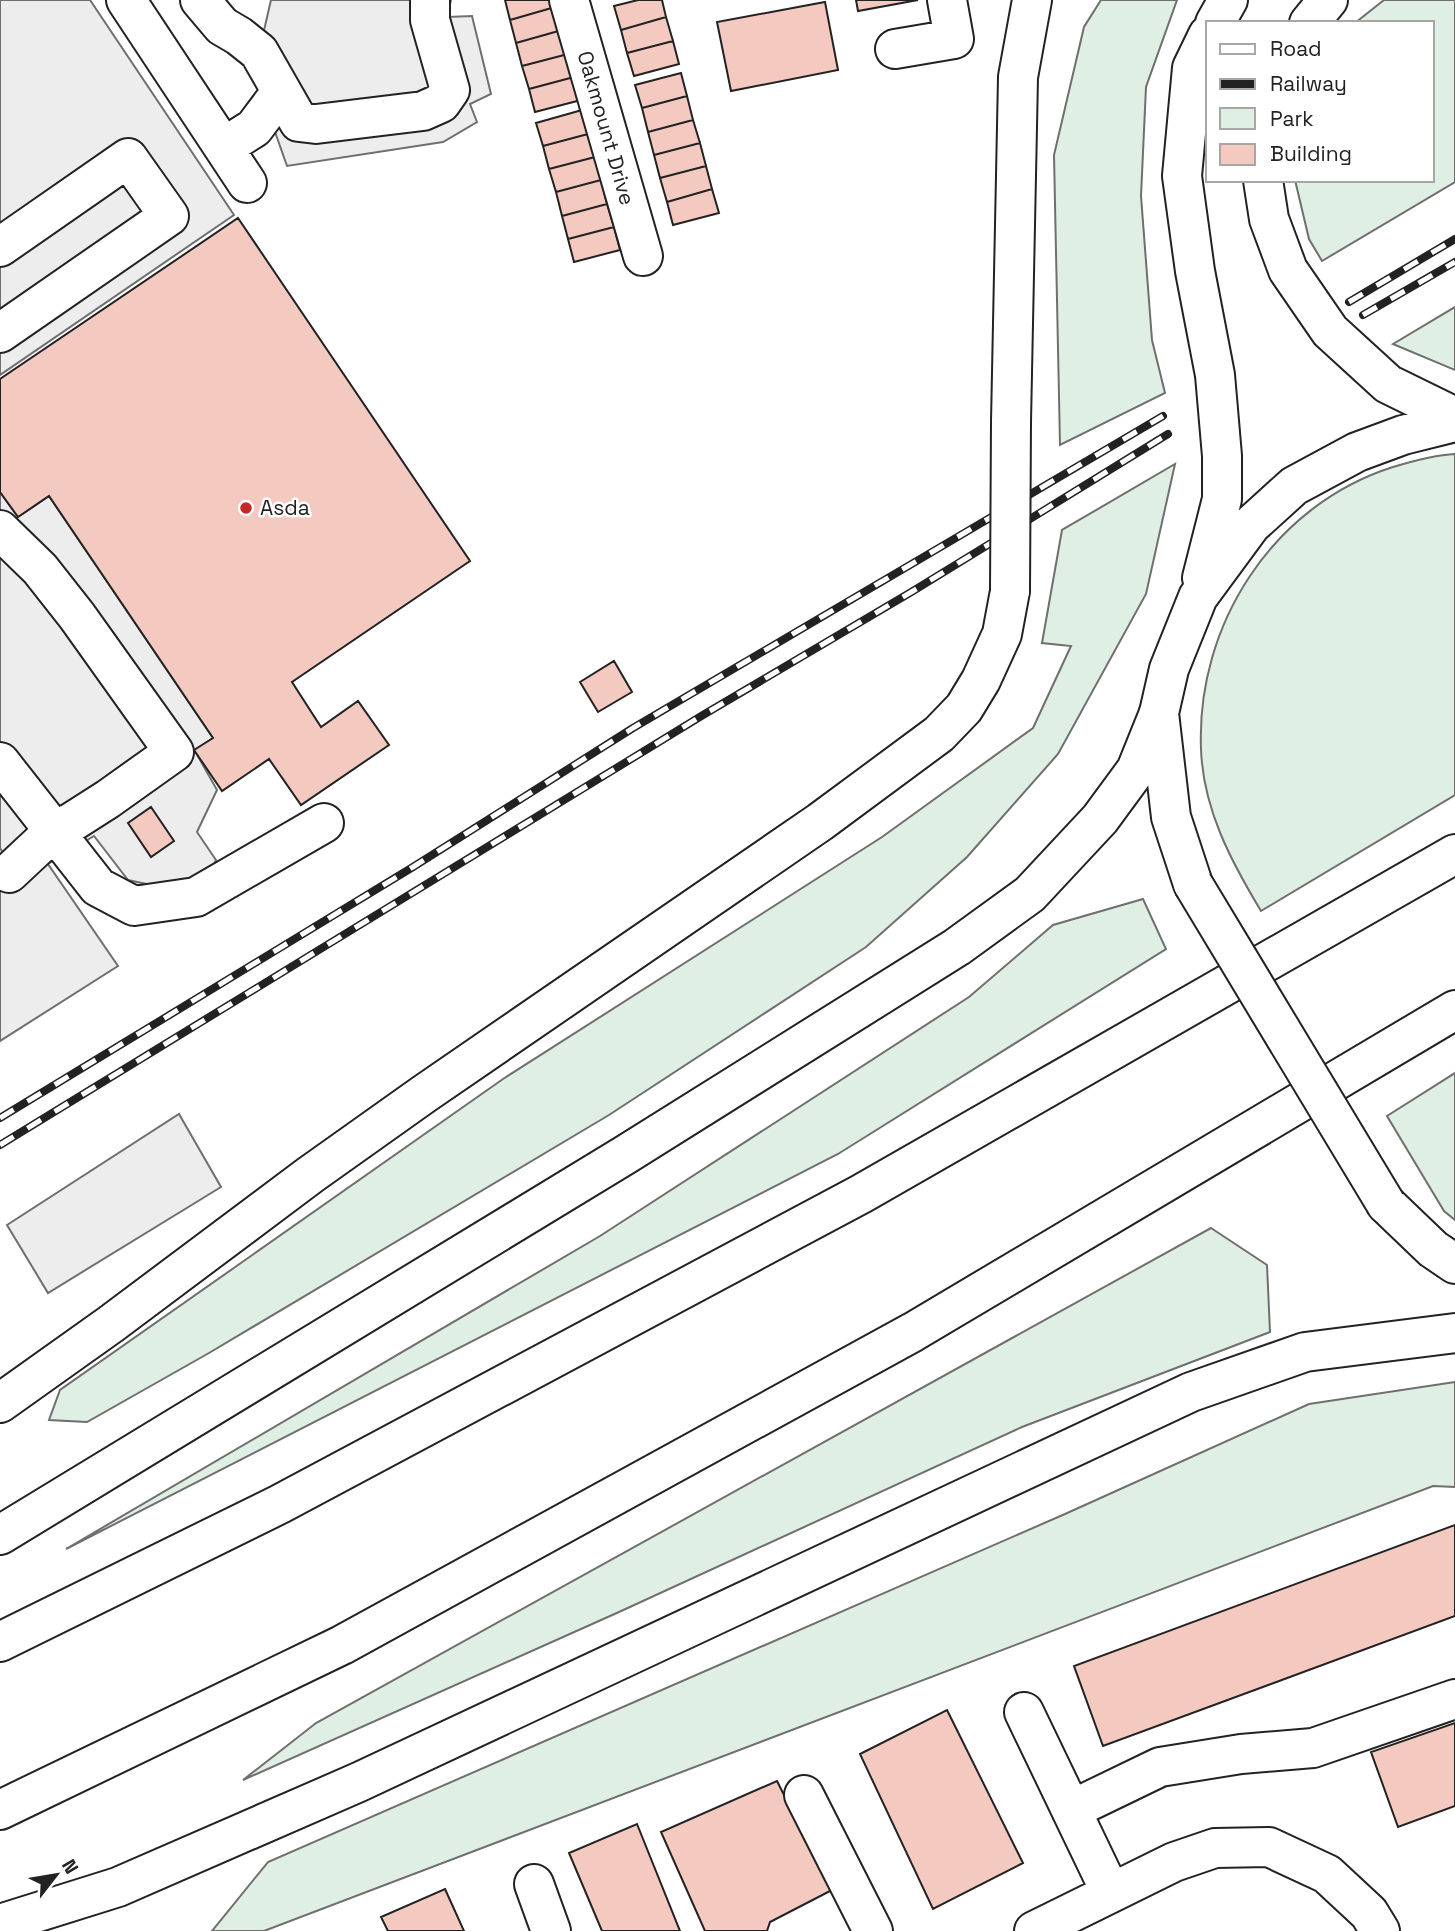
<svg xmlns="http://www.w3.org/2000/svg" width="1455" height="1931" viewBox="0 0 1455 1931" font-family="'Space Grotesk',sans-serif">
	<rect width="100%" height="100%" fill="#fff"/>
	<path fill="#e0efe3" stroke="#6f6f6f" stroke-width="2" d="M 1101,0 L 1177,0 L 1146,87 L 1141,196 L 1152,340 L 1165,393 L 1060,445 L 1054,155 L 1084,27 Z
		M 1384,0 L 1455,0 L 1455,182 L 1322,261 L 1309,239 L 1295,180 L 1432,180 L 1432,23 L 1355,23 Z
		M 1455,307 L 1455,370 L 1393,344 Z
		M 1455,454 L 1455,795 L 1261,911 C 1231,861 1203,809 1201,749 C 1196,625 1273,505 1393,467 C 1413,461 1434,455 1455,454 Z
		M 1175,464 L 1146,594 L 1058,754 L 967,857 L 866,947 L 609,1115 L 209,1353 L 87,1422 L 49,1420 L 60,1390 L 503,1079 L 882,837 L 1033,728 L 1071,646 L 1042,643 L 1062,530 Z
		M 1143,899 L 1166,949 L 838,1154 L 66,1549 L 600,1236 L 969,997 L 1053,925 Z
		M 1455,1073 L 1455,1220 L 1444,1211 L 1387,1116 Z
		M 1211,1228 L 1267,1265 L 1270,1332 L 1022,1427 L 619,1612 L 243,1780 L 316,1723 Z
		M 1455,1382 L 1455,1487 L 1433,1486 L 264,1931 L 212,1931 L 268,1862 L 1065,1514 L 1309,1404 Z"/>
	<path fill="#ededed" stroke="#6f6f6f" stroke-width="2" d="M 0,0 L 90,0 L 234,215 L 0,375 Z
		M 271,0 L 451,0 L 447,17 L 472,16 L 491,94 L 470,104 L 477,122 L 443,142 L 287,166 L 268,112 L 259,52 Z
		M 0,492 L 18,517 L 49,496 L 213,738 L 195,751 L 217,790 L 197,832 L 216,860 L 211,872 L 165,888 L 128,880 L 94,836 L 48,864 L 118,966 L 0,1041 L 0,856 L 3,853 L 0,848 Z
		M 179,1114 L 221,1187 L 48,1293 L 7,1225 Z"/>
	<path fill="#f3c9c0" stroke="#222" stroke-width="2" d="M 505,0 L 554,0 L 555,7 L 510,20 Z
		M 638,0 L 662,0 L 666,17 L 621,30 L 614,6 Z
		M 856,0 L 918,0 L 858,11 Z
		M 825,2 L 838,70 L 731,91 L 717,22 Z
		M 555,7 L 562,30 L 516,43 L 510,20 Z
		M 666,17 L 673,41 L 627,53 L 621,30 Z
		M 562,30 L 568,54 L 522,66 L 516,43 Z
		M 673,41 L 679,64 L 634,76 L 627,53 Z
		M 568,54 L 574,77 L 529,89 L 522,66 Z
		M 681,73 L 687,96 L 642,108 L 635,85 Z
		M 574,77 L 581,100 L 535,112 L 529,89 Z
		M 687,96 L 693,120 L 648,132 L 642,108 Z
		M 582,110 L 588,134 L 543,146 L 536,123 Z
		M 693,120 L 700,143 L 654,155 L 648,132 Z
		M 588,134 L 595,157 L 549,169 L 543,146 Z
		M 700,143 L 706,166 L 660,178 L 654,155 Z
		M 595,157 L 601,180 L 556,192 L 549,169 Z
		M 706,166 L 712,189 L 667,202 L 660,178 Z
		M 601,180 L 607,204 L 562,216 L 556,192 Z
		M 712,189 L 719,213 L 673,225 L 667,202 Z
		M 607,204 L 614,227 L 568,239 L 562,216 Z
		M 238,218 L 470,561 L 292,682 L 321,727 L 358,701 L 389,745 L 301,805 L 269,759 L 222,791 L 194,750 L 213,738 L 49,496 L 18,517 L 0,492 L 0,379 Z
		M 614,227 L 620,250 L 574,262 L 568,239 Z
		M 614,661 L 632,692 L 598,712 L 580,682 Z
		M 151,807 L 174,841 L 151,857 L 128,823 Z
		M 1455,1525 L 1455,1616 L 1103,1746 L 1074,1666 Z
		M 947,1710 L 1023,1863 L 933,1909 L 860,1754 Z
		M 1455,1723 L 1455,1806 L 1398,1827 L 1371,1752 Z
		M 777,1781 L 832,1890 L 770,1922 L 767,1931 L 705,1931 L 661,1832 Z
		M 637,1824 L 680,1931 L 602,1931 L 569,1853 Z
		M 445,1889 L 464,1931 L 388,1931 L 381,1917 Z"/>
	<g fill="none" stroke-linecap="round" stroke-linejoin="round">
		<g stroke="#222" stroke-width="42">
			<path id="minor" d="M 126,0 L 247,183
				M 200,0 L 222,26 L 239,36 L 259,52 L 299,122 L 316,124 L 423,111 L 441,103 L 450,90 L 430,20 L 430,0
				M 569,0 L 643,256
				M 1215,23 L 1228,0
				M 1309,23 L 1328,0
				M 895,49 L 954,39 L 947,0
				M 224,147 L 254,128 L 281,92
				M 1263,180 L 1269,219 L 1288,270 L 1330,331 L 1388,384 L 1455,417
				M 0,247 L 128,158 L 169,216 L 0,333
				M 1011,422 L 1018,77 L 1032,0
				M 0,530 L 40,569 L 77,616 L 174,752 L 108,799 L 72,822 L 54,831 L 9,873
				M 1202,578 L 1222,499 L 1222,456 L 1215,375 L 1195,271 L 1182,176 L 1192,68 L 1208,35
				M 0,762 L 98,887 L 134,906 L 196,897 L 324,823
				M 1193,884 L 1171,817 L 1159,713 L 1169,669 L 1198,597 L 1251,525 L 1294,486 L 1357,452 L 1403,435 L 1455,422
				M 1386,1204 L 1433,1249 L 1455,1264
				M 0,1403 L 111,1324 L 310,1175 L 424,1094 L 820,822 L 939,734 L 964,708 L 981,680 L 1002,634 L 1010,591
				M 1024,1712 L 1111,1893
				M 804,1795 L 873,1931
				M 1071,1810 L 1160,1767 L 1241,1754 L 1313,1748 L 1455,1699
				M 534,1884 L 551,1931
				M 1034,1931 L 1174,1862 L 1215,1848 L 1269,1847 L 1327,1874 L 1369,1913 L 1380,1931"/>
		</g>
		<g stroke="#222" stroke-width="42">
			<path id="highway" d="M 0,1535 L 625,1155 L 957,947 L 1030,894 L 1100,819 L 1136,770 L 1159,713
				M 0,1642 L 280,1504 L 861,1194 L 1455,854
				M 0,1810 L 342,1645 L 913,1332 L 1455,1010
				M 0,1924 L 118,1887 L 359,1782 L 1191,1392 L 1305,1352 L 1455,1333"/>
		</g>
		<use href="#minor" stroke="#fff" stroke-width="38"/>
		<use href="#highway" stroke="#fff" stroke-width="38"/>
		<g stroke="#222" stroke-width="8">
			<path id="rail" d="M 1349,302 L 1455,239
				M 1363,315 L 1455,262
				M 0,1118 L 413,867 L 633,728 L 1163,416
				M 0,1145 L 703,715 L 913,591 L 1168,434"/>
		</g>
		<use href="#rail" stroke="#fff" stroke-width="5" stroke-dasharray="16" stroke-linecap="butt"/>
		<g stroke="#222" stroke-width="42" stroke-linecap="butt">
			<path id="minor-bridge" d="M 1010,591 L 1011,422
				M 1193,884 L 1386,1204"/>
		</g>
		<use href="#minor-bridge" stroke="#fff" stroke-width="38"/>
	</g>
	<circle fill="#c62828" stroke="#fff" stroke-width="2.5" cx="246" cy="508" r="7"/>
	<g text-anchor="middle" stroke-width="5" stroke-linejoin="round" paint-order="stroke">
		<g font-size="21" fill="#222" stroke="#fff">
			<text transform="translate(606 128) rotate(74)" y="7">Oakmount Drive</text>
		</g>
		<g font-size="21" fill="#222" stroke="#fff" text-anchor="start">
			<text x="260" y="515">Asda</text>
		</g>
	</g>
	<rect x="1206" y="21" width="228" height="161" fill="#ffffff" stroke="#a7a7a7" stroke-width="2"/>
	<rect x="1220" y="44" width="35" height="10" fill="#ffffff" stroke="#a7a7a7" stroke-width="2"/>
	<text x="1270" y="56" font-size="21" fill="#222222">Road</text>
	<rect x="1220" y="79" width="35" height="10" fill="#222222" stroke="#a7a7a7" stroke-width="2"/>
	<text x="1270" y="91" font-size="21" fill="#222222">Railway</text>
	<rect x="1220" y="108" width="35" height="21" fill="#e0efe3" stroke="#a7a7a7" stroke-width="2"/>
	<text x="1270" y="126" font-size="21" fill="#222222">Park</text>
	<rect x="1220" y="144" width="35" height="21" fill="#f3c9c0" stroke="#a7a7a7" stroke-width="2"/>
	<text x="1270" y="161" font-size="21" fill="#222222">Building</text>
	<g transform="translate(56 1875) rotate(59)" stroke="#ffffff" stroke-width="5" paint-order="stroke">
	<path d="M0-5L12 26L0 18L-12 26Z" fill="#222222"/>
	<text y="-10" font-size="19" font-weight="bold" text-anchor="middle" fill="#222222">N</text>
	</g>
</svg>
